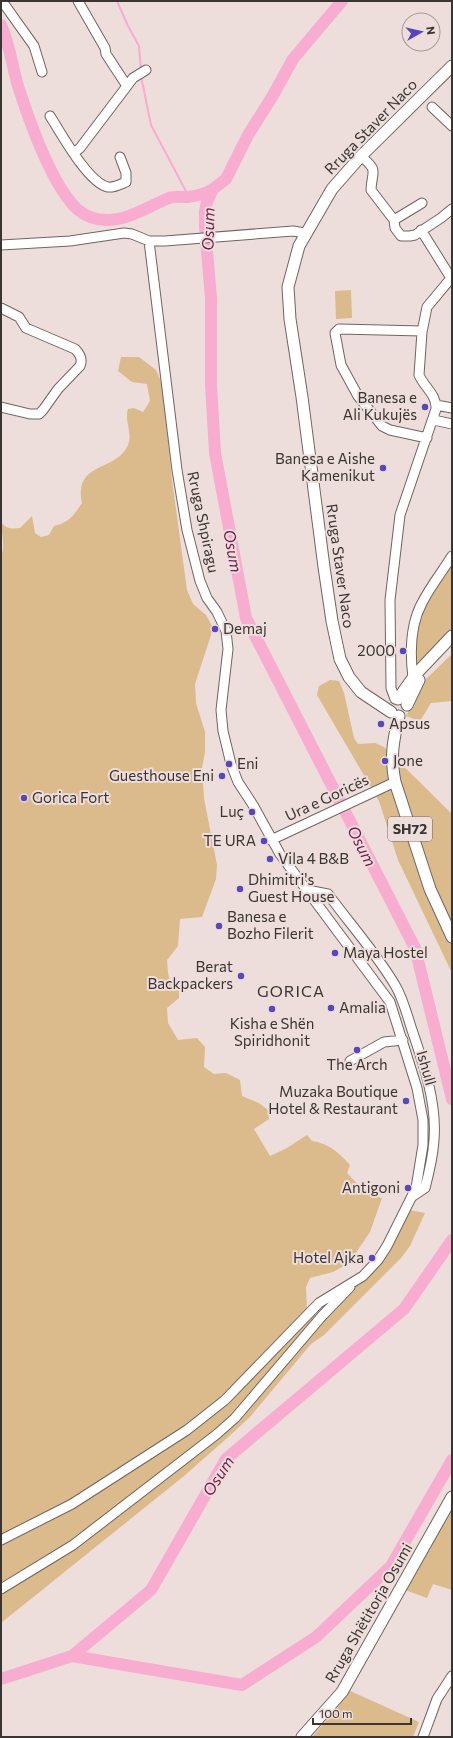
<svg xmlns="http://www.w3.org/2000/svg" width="453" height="1738" viewBox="0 0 453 1738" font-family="Commissioner,sans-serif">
	<rect width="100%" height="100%" fill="#eddedb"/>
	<path fill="#dbba8b" d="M 351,290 L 352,318 L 336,319 L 335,291 Z
		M 121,357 L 139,357 L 156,370 L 162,384 L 172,480 L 187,590 L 193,604 L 206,615 L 212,626 L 211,635 L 195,684 L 196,703 L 205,732 L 205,752 L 202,768 L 204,798 L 217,865 L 216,879 L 202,917 L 180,919 L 178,946 L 167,960 L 168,972 L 170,983 L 179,988 L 179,998 L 167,1008 L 168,1023 L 178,1040 L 197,1038 L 205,1047 L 204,1067 L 214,1074 L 226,1073 L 240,1080 L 242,1096 L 259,1103 L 268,1110 L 269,1119 L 254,1129 L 270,1156 L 287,1148 L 307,1135 L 312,1141 C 330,1144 338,1152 350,1165 L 347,1173 L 367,1194 L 382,1198 L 370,1232 L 349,1263 L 333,1272 L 310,1278 L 306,1287 L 307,1310 L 322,1319 L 379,1261 L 409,1210 L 425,1213 L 410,1246 L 401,1258 L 324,1335 L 311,1344 L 249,1418 L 226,1439 L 184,1476 L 1,1623 L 1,557 C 6,543 1,535 1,522 C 6,529 12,529 20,528 L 32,516 L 35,533 L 41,537 L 49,535 L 54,526 C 70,522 73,516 82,503 C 73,461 117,472 128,445 C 133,433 124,421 128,409 L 134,408 L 143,412 L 150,401 L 147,384 L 132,382 L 118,371 Z
		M 452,564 L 452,633 L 415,671 C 413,656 415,629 420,615 C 427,596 441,580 452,564 Z
		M 452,654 L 452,701 L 431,703 L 420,721 L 406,716 L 425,680 Z
		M 330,680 L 339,681 L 344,693 L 354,738 L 358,744 L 375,743 L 384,747 L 452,814 L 452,973 L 398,860 L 379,801 L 317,695 L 319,686 Z
		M 452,1509 L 452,1590 L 433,1584 L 427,1598 L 405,1590 Z
		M 348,1690 L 419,1722 L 413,1737 L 312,1737 L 338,1707 Z"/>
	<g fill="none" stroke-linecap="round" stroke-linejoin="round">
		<path stroke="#f8accf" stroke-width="2" d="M 117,1 L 128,26 L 139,46 L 141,70
			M 141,76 L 151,125 L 189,197"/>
		<path stroke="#f8accf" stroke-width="12" d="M 342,1 L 293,59 L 272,97 L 248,135 L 226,179 L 213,189 L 207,202 L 205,211 L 205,227 L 211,298 L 211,384 L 215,453 L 246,618 L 415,948 L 452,1099
			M 1,25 C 10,45 12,66 18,86 C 29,120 52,185 77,209 C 85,216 96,220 107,220 C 129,220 149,206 169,198 C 175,196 181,197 187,197 C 197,196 205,194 213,189
			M 72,1656 L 242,1685 L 316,1637 L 391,1566 L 452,1460
			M 1,1679 L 72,1656 L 151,1590 L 226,1459 L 404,1309 L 452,1240"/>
		<g stroke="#716462" stroke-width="11">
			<path id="minor" d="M 2,1 L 34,46 L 42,72
				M 78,1 L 105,48 L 106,54 L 127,86
				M 432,107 L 452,126
				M 50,116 C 61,133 88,183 108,187 C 114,188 121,184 126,182 L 126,173 L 120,157
				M 74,153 L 80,148 L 127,86 L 133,78 L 146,70
				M 361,156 C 379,172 372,169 371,190 L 394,220
				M 422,203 L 394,220 L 395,228 L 401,236 L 410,236 L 415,235 L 441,218 L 452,209
				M 421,230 L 451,278
				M 1,245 L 70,241 L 124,233 L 132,234 L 149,241 L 165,241 L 293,231 L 305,233
				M 1,308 L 19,317 L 26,328 L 75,349 C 80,354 83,359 80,366 L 58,389 L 43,410 L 39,414 L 30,414 L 1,407
				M 422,331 L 339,329 L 335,333 L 341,365 L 358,396 L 382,426 L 390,430 L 427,438
				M 436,405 L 452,408
				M 434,420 L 452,424
				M 413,678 C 410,654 410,625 422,603 C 430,587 442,572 452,556
				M 395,699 L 391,688 L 390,600 L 400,515 L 436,409 C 437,395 424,387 419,375 L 422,332 L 427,307 L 452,277
				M 271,840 L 395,782
				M 307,890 L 328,894 C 350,924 376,953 395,985 C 403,998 407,1015 412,1030 C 424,1065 437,1103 434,1140 C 433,1156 429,1173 425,1188 L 413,1196
				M 350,1061 L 384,1042 L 403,1040
				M 1,1540 L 72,1504 L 187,1430 L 225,1400 L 319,1303 L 363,1276 L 378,1260 L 387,1246 L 416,1188 L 423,1145 L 423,1120 L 417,1088 L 390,1002 L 280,854 L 253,805 L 238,782 L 231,764 L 223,731 L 221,710 L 228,649 L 226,631 L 217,612 L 207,598 L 200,581 L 187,530 L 177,470 L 149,241
				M 1,1589 L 73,1545 L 217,1434 L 235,1418 L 322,1316 L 350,1287
				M 423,1737 L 437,1699 L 452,1676"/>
		</g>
		<g stroke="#716462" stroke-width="13">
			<path id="major" d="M 398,699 L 415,675 L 452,636
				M 407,705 L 419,680
				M 391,712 L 361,692 L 349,677 L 340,659 L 332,621 L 324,567 L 302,397 L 290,319 L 288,287 L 299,246 L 332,189 L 361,156 L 452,66
				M 399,716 C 393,741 390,757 395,782 L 430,889 L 452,937
				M 302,1737 L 342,1692 L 452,1497"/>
		</g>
		<use href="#minor" stroke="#fff" stroke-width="9"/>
		<use href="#major" stroke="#fff" stroke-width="11"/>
	</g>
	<g fill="#5b45bd" stroke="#eddedb" stroke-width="1.5">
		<circle cx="425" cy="407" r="4"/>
		<circle cx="383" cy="468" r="4"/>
		<circle cx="215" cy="629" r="4"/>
		<circle cx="403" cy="651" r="4"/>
		<circle cx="381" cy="724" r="4"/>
		<circle cx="385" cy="761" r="4"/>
		<circle cx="229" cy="764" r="4"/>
		<circle cx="222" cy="776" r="4"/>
		<circle cx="24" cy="798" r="4"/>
		<circle cx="252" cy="812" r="4"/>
		<circle cx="264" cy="841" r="4"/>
		<circle cx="270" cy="859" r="4"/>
		<circle cx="240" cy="889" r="4"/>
		<circle cx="219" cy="926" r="4"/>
		<circle cx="335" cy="953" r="4"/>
		<circle cx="241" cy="976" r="4"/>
		<circle cx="331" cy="1008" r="4"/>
		<circle cx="272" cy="1009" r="4"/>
		<circle cx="357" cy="1050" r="4"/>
		<circle cx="406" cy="1101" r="4"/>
		<circle cx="408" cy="1188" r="4"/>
		<circle cx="372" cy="1258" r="4"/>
	</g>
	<g text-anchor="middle" stroke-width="4" stroke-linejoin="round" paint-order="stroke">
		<rect fill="#eddedb" stroke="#706765" stroke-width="1" x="388" y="817" width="44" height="24" rx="3"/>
		<g font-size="14" font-weight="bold" fill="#3a3433">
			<text x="410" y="834">SH72</text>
		</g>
		<g font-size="15" fill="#3a3433" stroke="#eddedb">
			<text transform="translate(371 127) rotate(-46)" y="5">Rruga Staver Naco</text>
			<text transform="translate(203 522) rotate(78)" y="5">Rruga Shpiragu</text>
			<text transform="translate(340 566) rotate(82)" y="5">Rruga Staver Naco</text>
			<text transform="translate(327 798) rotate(-25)" y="5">Ura e Goricës</text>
			<text transform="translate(426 1068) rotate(74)" y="5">Ishull</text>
			<text transform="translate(369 1613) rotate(-60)" y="5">Rruga Shëtitorja Osumi</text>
		</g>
		<g font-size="15" fill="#3a3433" stroke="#eddedb" text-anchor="end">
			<text x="417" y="403">Banesa e<tspan x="417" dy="17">Ali Kukujës</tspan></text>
			<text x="375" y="464">Banesa e Aishe<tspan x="375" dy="17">Kamenikut</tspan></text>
			<text x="223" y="634" text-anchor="start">Demaj</text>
			<text x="395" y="656">2000</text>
			<text x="389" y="729" text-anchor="start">Apsus</text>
			<text x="393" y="766" text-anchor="start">Jone</text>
			<text x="237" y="769" text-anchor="start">Eni</text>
			<text x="214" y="781">Guesthouse Eni</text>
			<text x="32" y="803" text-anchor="start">Gorica Fort</text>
			<text x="244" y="817">Luç</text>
			<text x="256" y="846">TE URA</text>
			<text x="278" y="864" text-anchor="start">Vila 4 B&amp;B</text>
			<text x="248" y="885" text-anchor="start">Dhimitri's<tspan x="248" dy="17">Guest House</tspan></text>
			<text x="227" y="922" text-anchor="start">Banesa e<tspan x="227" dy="17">Bozho Filerit</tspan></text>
			<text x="343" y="958" text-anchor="start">Maya Hostel</text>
			<text x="233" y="972">Berat<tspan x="233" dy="17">Backpackers</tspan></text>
			<text x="339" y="1013" text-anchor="start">Amalia</text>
			<text x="272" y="1029" text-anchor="middle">Kisha e Shën<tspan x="272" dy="17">Spiridhonit</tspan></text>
			<text x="357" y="1070" text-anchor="middle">The Arch</text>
			<text x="398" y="1097">Muzaka Boutique<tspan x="398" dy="17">Hotel &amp; Restaurant</tspan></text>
			<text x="400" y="1193">Antigoni</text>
			<text x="364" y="1263">Hotel Ajka</text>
		</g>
		<g font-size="16" font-style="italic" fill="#721c4d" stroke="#eddedb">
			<text transform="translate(208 229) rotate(-89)" y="6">Osum</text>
			<text transform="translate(233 551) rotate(80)" y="6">Osum</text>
			<text transform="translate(362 846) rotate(63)" y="6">Osum</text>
			<text transform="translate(218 1476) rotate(-57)" y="6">Osum</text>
		</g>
		<g font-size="16" letter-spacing="1" fill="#3a3433" stroke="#eddedb">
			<text x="291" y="997">GORICA</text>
		</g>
	</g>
	<rect width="453" height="1738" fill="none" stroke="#3a3433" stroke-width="4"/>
	<g transform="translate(421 32) rotate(82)"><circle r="19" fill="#eddedb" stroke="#a59a98"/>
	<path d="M0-3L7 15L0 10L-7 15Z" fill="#5b45bd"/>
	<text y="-6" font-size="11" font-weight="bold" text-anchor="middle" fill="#3a3433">N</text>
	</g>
	<path d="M313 1718v6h98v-6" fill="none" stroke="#3a3433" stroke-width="2"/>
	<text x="319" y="1718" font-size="12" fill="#3a3433" stroke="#eddedb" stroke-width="3" paint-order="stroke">100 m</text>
</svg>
